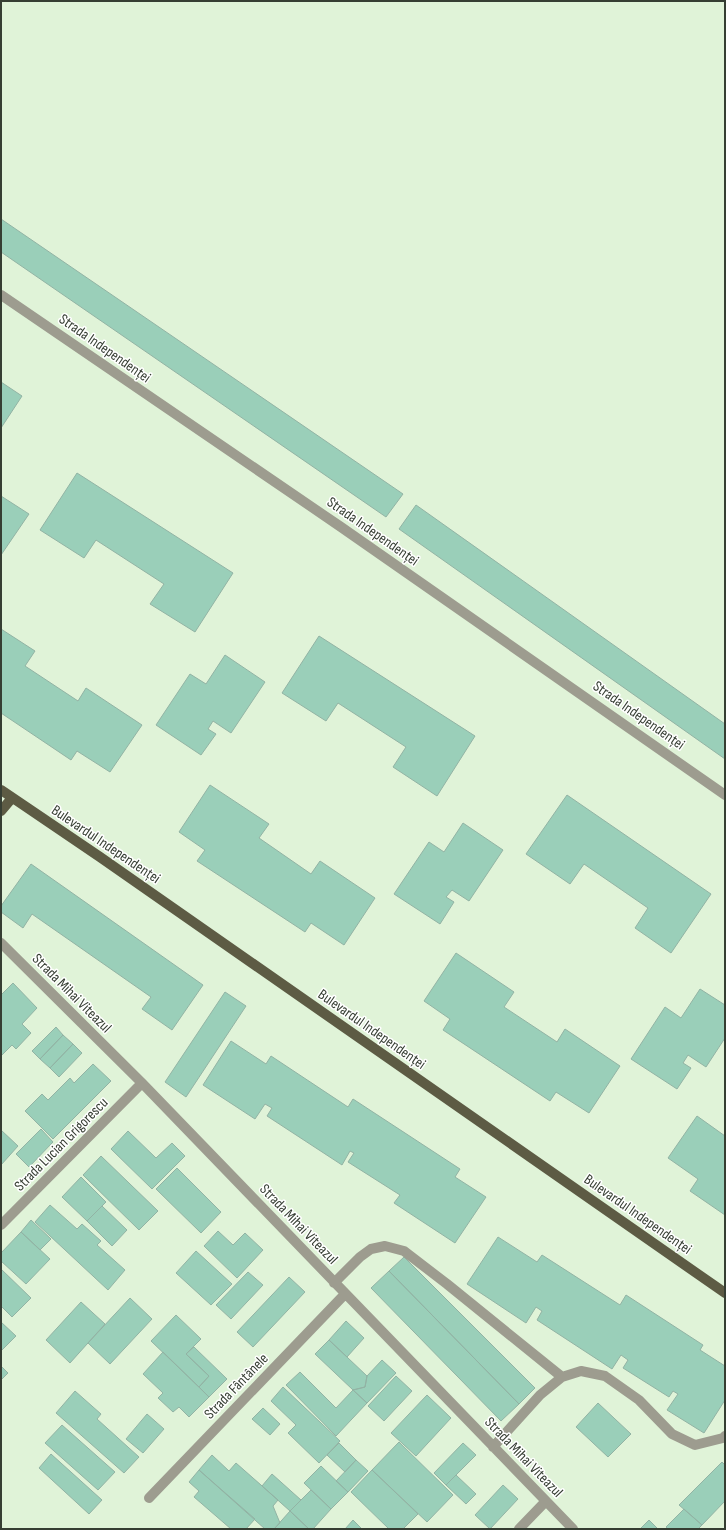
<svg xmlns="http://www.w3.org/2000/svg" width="726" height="1530" viewBox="0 0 726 1530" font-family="'Sofia Sans Condensed',sans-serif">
	<rect width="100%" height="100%" fill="#e0f3d8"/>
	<path fill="#9acfb9" stroke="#92b3a4" d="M 1,219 L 403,494 L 386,517 L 1,252 Z
		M 1,382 L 22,396 L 1,428 Z
		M 77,473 L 233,573 L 195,632 L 150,604 L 164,584 L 96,540 L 84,558 L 40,530 Z
		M 1,496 L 29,514 L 1,555 Z
		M 416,505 L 725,724 L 725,759 L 399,529 Z
		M 1,629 L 35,651 L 25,666 L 78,701 L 86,688 L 142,725 L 110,772 L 77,751 L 71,760 L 1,713 Z
		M 319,636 L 475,736 L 437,796 L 393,767 L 406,747 L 338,703 L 326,721 L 282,693 Z
		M 225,655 L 265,682 L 231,733 L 213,721 L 208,729 L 216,734 L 201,755 L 156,725 L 190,674 L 206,684 Z
		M 210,785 L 269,824 L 259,838 L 311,874 L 320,861 L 375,898 L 344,945 L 311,923 L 305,932 L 197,861 L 205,850 L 179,832 Z
		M 567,795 L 711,894 L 671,953 L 635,928 L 648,908 L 584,864 L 570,884 L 526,854 Z
		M 463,823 L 503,850 L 469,901 L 452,890 L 446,897 L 454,902 L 440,924 L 394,894 L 429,842 L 444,852 Z
		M 31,864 L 203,985 L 172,1030 L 142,1009 L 151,997 L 32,914 L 23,928 L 1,912 L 1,906 Z
		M 456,953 L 514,992 L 504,1007 L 557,1042 L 565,1029 L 620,1066 L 589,1113 L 556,1092 L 550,1101 L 443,1030 L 450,1019 L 424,1001 Z
		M 13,983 L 37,1008 L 22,1024 L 31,1033 L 16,1049 L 12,1045 L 1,1056 L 1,995 Z
		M 700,989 L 725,1005 L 725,1038 L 706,1067 L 688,1055 L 683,1063 L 691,1068 L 677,1089 L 631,1059 L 665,1007 L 681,1018 Z
		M 225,992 L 246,1006 L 186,1097 L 165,1082 Z
		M 56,1027 L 63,1035 L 40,1059 L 32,1051 Z
		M 63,1035 L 73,1044 L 50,1068 L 40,1059 Z
		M 231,1041 L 266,1064 L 271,1056 L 348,1107 L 353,1099 L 460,1169 L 455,1177 L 486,1197 L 455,1243 L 394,1203 L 400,1195 L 348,1162 L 354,1153 L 350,1151 L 342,1165 L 267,1116 L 272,1108 L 265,1104 L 255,1119 L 203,1085 Z
		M 73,1044 L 82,1053 L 59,1077 L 50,1068 Z
		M 93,1064 L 111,1081 L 53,1139 L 25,1111 L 42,1094 L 48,1100 L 70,1078 L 74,1083 Z
		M 697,1116 L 725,1136 L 725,1215 L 690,1191 L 698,1179 L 668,1158 Z
		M 41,1129 L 53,1142 L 29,1167 L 16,1154 Z
		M 1,1130 L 18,1146 L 1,1165 Z
		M 128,1131 L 156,1158 L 172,1143 L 185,1156 L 152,1189 L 111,1149 Z
		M 101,1156 L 158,1211 L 139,1230 L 83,1175 Z
		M 177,1168 L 221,1212 L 201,1233 L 156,1189 Z
		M 81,1177 L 106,1202 L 87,1221 L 62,1197 Z
		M 50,1205 L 77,1229 L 82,1224 L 101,1241 L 97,1245 L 125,1270 L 108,1290 L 35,1222 Z
		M 102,1206 L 127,1230 L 112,1246 L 87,1221 Z
		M 31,1220 L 51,1239 L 40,1250 L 21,1232 Z
		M 218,1231 L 233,1245 L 245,1233 L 263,1250 L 237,1278 L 204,1246 Z
		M 21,1232 L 50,1259 L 26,1284 L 1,1261 L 1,1253 Z
		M 498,1237 L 537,1262 L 542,1255 L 620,1305 L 626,1295 L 703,1345 L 700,1350 L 725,1366 L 725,1400 L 704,1433 L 667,1410 L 678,1394 L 673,1391 L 669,1397 L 623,1368 L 628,1360 L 621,1355 L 612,1369 L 537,1320 L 542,1311 L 536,1307 L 526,1323 L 467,1284 Z
		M 196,1251 L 232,1284 L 211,1305 L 176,1273 Z
		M 404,1257 L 535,1388 L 519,1404 L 389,1271 Z
		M 1,1269 L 31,1298 L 12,1317 L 1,1306 Z
		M 389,1271 L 519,1404 L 501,1421 L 371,1288 Z
		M 248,1272 L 263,1285 L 231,1319 L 216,1305 Z
		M 289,1277 L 305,1292 L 253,1347 L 237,1332 Z
		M 130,1298 L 152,1319 L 110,1364 L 88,1343 Z
		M 81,1302 L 105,1324 L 70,1363 L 46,1340 Z
		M 176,1315 L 201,1339 L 186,1354 L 209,1376 L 199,1387 L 151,1341 Z
		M 346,1321 L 364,1338 L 347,1357 L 329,1340 Z
		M 1,1322 L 16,1336 L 2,1350 L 1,1348 Z
		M 329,1340 L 367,1376 L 365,1387 L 353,1390 L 315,1354 Z
		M 194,1347 L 227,1379 L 209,1397 L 199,1387 L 209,1376 L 186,1354 Z
		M 163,1352 L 209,1397 L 189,1417 L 179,1407 L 173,1412 L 158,1398 L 163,1393 L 143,1374 Z
		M 382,1360 L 396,1373 L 367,1403 L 353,1390 L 365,1387 L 367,1376 Z
		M 1,1366 L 8,1373 L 2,1379 L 1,1378 Z
		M 300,1372 L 336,1408 L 353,1390 L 367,1403 L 336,1436 L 286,1385 Z
		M 396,1376 L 412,1391 L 384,1421 L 368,1406 Z
		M 283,1387 L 340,1441 L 319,1463 L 288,1433 L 296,1425 L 271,1401 Z
		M 75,1391 L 101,1414 L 97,1419 L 139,1457 L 124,1473 L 56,1413 Z
		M 427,1395 L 451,1418 L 416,1456 L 391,1433 Z
		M 598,1403 L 631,1434 L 608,1457 L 576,1427 Z
		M 263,1408 L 280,1424 L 270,1435 L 252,1419 Z
		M 147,1414 L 164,1429 L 143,1453 L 126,1439 Z
		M 62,1425 L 115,1472 L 98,1490 L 45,1443 Z
		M 399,1442 L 453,1495 L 427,1522 L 372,1470 Z
		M 339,1443 L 356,1460 L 345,1472 L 327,1455 Z
		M 463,1443 L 476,1455 L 446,1485 L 434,1473 Z
		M 51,1454 L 102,1500 L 89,1514 L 39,1468 Z
		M 212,1455 L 229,1471 L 236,1463 L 278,1500 L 273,1506 L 280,1523 L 274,1529 L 265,1529 L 199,1470 Z
		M 356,1460 L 368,1471 L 348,1492 L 336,1481 Z
		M 722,1462 L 725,1465 L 725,1501 L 702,1525 L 679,1505 Z
		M 321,1466 L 348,1492 L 331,1509 L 304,1483 Z
		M 199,1470 L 255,1519 L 246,1529 L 231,1529 L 194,1497 L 199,1491 L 189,1482 Z
		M 372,1470 L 418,1514 L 403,1529 L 389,1529 L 351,1492 Z
		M 272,1474 L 301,1500 L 290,1511 L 262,1486 Z
		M 456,1475 L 476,1494 L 466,1504 L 446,1485 Z
		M 503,1485 L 518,1499 L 490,1529 L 475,1515 Z
		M 311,1490 L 331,1509 L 313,1529 L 309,1529 L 290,1511 Z
		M 684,1509 L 702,1525 L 698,1529 L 668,1529 L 666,1527 Z
		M 290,1511 L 309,1529 L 274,1529 Z
		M 353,1520 L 362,1529 L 345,1529 Z
		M 649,1520 L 658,1529 L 640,1529 Z"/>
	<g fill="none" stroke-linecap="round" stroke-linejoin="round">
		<path stroke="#9d9c8f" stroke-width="10" d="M 1,295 L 341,527 L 725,795
			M 1,943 L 142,1083 L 573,1529
			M 1,1225 L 142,1083
			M 334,1283 L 360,1257 L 371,1249 L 385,1246 L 404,1251 L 447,1284 L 562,1377
			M 493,1447 L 540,1395 L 562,1377 L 581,1371 L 605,1376 L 639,1400 L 672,1434 L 695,1445 L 723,1438 L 725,1436
			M 149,1498 L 345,1294
			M 519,1529 L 546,1501"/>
		<path stroke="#5d5b44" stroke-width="10" d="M 1,790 L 100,857 L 725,1293
			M 1,811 L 12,798"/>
	</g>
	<g text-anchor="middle" stroke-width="3" stroke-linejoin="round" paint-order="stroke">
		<g font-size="15" fill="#363e33" stroke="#fff">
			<text transform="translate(105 348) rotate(35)" y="5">Strada Independenței</text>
			<text transform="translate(373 531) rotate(35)" y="5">Strada Independenței</text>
			<text transform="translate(639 715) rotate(35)" y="5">Strada Independenței</text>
			<text transform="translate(106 844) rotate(34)" y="5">Bulevardul Independenței</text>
			<text transform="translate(72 993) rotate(45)" y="5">Strada Mihai Viteazul</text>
			<text transform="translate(372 1029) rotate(35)" y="5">Bulevardul Independenței</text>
			<text transform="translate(61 1144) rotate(-45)" y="5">Strada Lucian Grigorescu</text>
			<text transform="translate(638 1214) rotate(35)" y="5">Bulevardul Independenței</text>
			<text transform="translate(299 1224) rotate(46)" y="5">Strada Mihai Viteazul</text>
			<text transform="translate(236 1386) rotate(-46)" y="5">Strada Fântânele</text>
			<text transform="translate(524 1457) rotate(46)" y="5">Strada Mihai Viteazul</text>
		</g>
	</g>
	<rect width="726" height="1530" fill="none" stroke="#363e33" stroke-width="4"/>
</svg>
